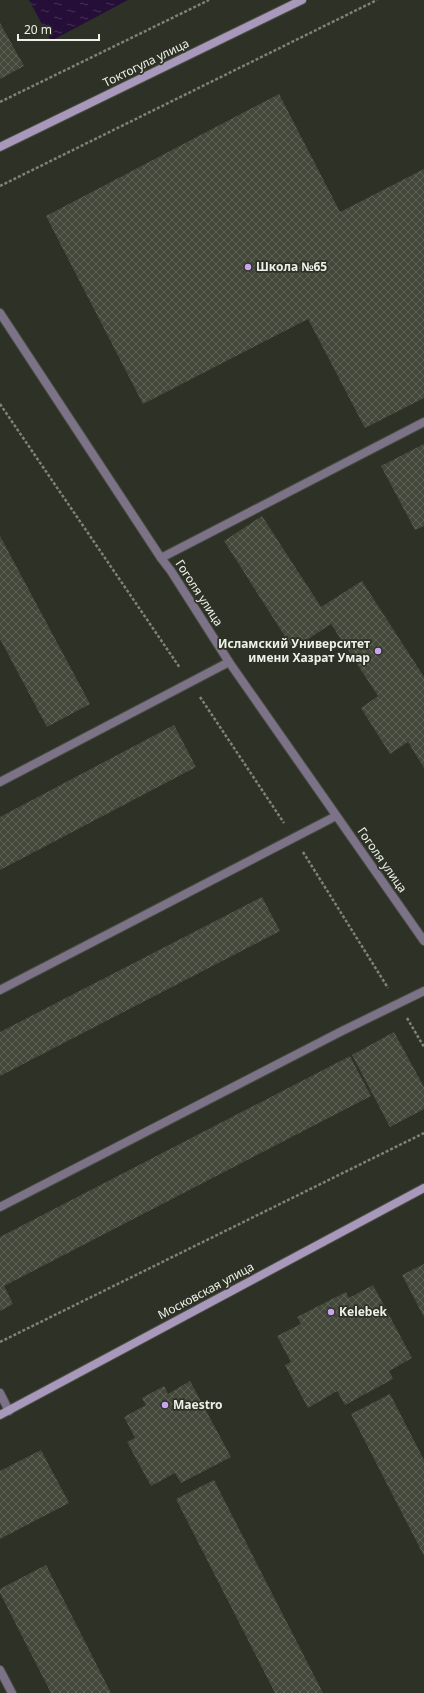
<svg xmlns="http://www.w3.org/2000/svg" width="424" height="1693" viewBox="0 0 424 1693" font-family="'Noto Sans',sans-serif">
	<defs>
		<pattern id="water-ripples" width="26" height="14" patternUnits="userSpaceOnUse"><rect width="26" height="14" fill="#250f38"/><path d="M2 4q2-2 4 0t4 0M15 11q2-2 4 0t4 0" fill="none" stroke="#453255"/></pattern>
		<pattern id="building-cross-hatch" width="8" height="8" patternUnits="userSpaceOnUse"><rect width="8" height="8" fill="#43483b"/><path d="M0 0l8 8M0 8l8-8" fill="none" stroke="#5e6357"/></pattern>
	</defs>
	<rect width="100%" height="100%" fill="#2e3226"/>
	<path fill="url(#water-ripples)" d="M 29,0 L 128,0 L 51,41 Z"/>
	<path fill="url(#building-cross-hatch)" d="M 0,23 L 24,66 L 0,79 Z
		M 279,94 L 340,212 L 424,169 L 424,398 L 365,428 L 308,319 L 143,404 L 46,216 Z
		M 424,444 L 424,526 L 415,530 L 381,466 Z
		M 262,516 L 321,607 L 362,581 L 424,677 L 424,768 L 408,742 L 390,754 L 361,708 L 378,696 L 331,624 L 293,649 L 224,541 Z
		M 0,536 L 90,704 L 47,727 L 0,639 Z
		M 174,725 L 196,767 L 0,870 L 0,817 Z
		M 262,897 L 280,931 L 0,1076 L 0,1032 Z
		M 394,1032 L 424,1087 L 424,1109 L 390,1127 L 352,1055 Z
		M 350,1056 L 371,1096 L 4,1286 L 13,1304 L 0,1311 L 0,1237 Z
		M 424,1264 L 424,1317 L 402,1275 Z
		M 373,1285 L 412,1358 L 389,1371 L 393,1379 L 345,1405 L 337,1391 L 308,1408 L 285,1365 L 291,1362 L 277,1336 L 301,1324 L 297,1317 L 346,1292 L 349,1298 Z
		M 190,1381 L 231,1457 L 181,1483 L 175,1473 L 151,1486 L 127,1442 L 135,1438 L 124,1417 L 146,1405 L 142,1398 L 164,1386 L 168,1394 Z
		M 390,1394 L 424,1460 L 424,1556 L 351,1414 Z
		M 41,1450 L 69,1503 L 0,1539 L 0,1471 Z
		M 214,1480 L 323,1693 L 275,1693 L 176,1499 Z
		M 46,1565 L 111,1693 L 51,1693 L 0,1593 L 0,1589 Z"/>
	<g fill="none" stroke-linecap="round" stroke-linejoin="round">
		<g stroke="#494d41" stroke-width="10">
			<path id="lane" d="M 161,558 L 424,422
				M 0,782 L 229,662
				M 0,990 L 336,816
				M 0,1207 L 342,1031 L 424,991
				M 0,1393 L 9,1411
				M 0,1670 L 12,1693"/>
		</g>
		<g stroke="#494d41" stroke-width="10">
			<path id="street" d="M 0,313 L 161,558 L 171,571 L 229,662 L 424,941"/>
		</g>
		<g stroke="#494d41" stroke-width="10">
			<path id="secondary" d="M 0,147 L 302,0
				M 0,1415 L 424,1188"/>
		</g>
		<path stroke="#7e8277" stroke-width="2.5" stroke-dasharray="3 2" stroke-linecap="butt" d="M 0,102 L 209,0
			M 0,186 L 377,0
			M 0,404 L 180,668
			M 200,697 L 284,823
			M 303,852 L 388,988
			M 407,1018 L 424,1047
			M 0,1342 L 424,1133"/>
		<use href="#lane" stroke="#7d7389" stroke-width="8"/>
		<use href="#street" stroke="#7d7389" stroke-width="8"/>
		<use href="#secondary" stroke="#a898bb" stroke-width="8"/>
	</g>
	<g fill="#c8a5ee" stroke="#2e3226" stroke-width="1.5">
		<circle cx="248" cy="267" r="4"/>
		<circle cx="378" cy="651" r="4"/>
		<circle cx="331" cy="1312" r="4"/>
		<circle cx="165" cy="1405" r="4"/>
	</g>
	<g text-anchor="middle" stroke-width="3.5" stroke-linejoin="round" paint-order="stroke">
		<g font-size="12" fill="#edf0e8" stroke="#2e3226">
			<text transform="translate(146 63) rotate(-26)" y="4">Токтогула улица</text>
			<text transform="translate(199 593) rotate(57)" y="4">Гоголя улица</text>
			<text transform="translate(382 860) rotate(55)" y="4">Гоголя улица</text>
			<text transform="translate(206 1291) rotate(-28)" y="4">Московская улица</text>
		</g>
		<g font-size="12" font-weight="bold" fill="#edf0e8" stroke="#2e3226" text-anchor="start">
			<text x="256" y="271">Школа №65</text>
			<text x="370" y="648" text-anchor="end">Исламский Университет<tspan x="370" dy="14">имени Хазрат Умар</tspan></text>
			<text x="339" y="1316">Kelebek</text>
			<text x="173" y="1409">Maestro</text>
		</g>
	</g>
	<path d="M18 34v6h81v-6" fill="none" stroke="#edf0e8" stroke-width="2"/>
	<text x="24" y="34" font-size="12" fill="#edf0e8" stroke="#2e3226" stroke-width="3" paint-order="stroke">20 m</text>
</svg>
